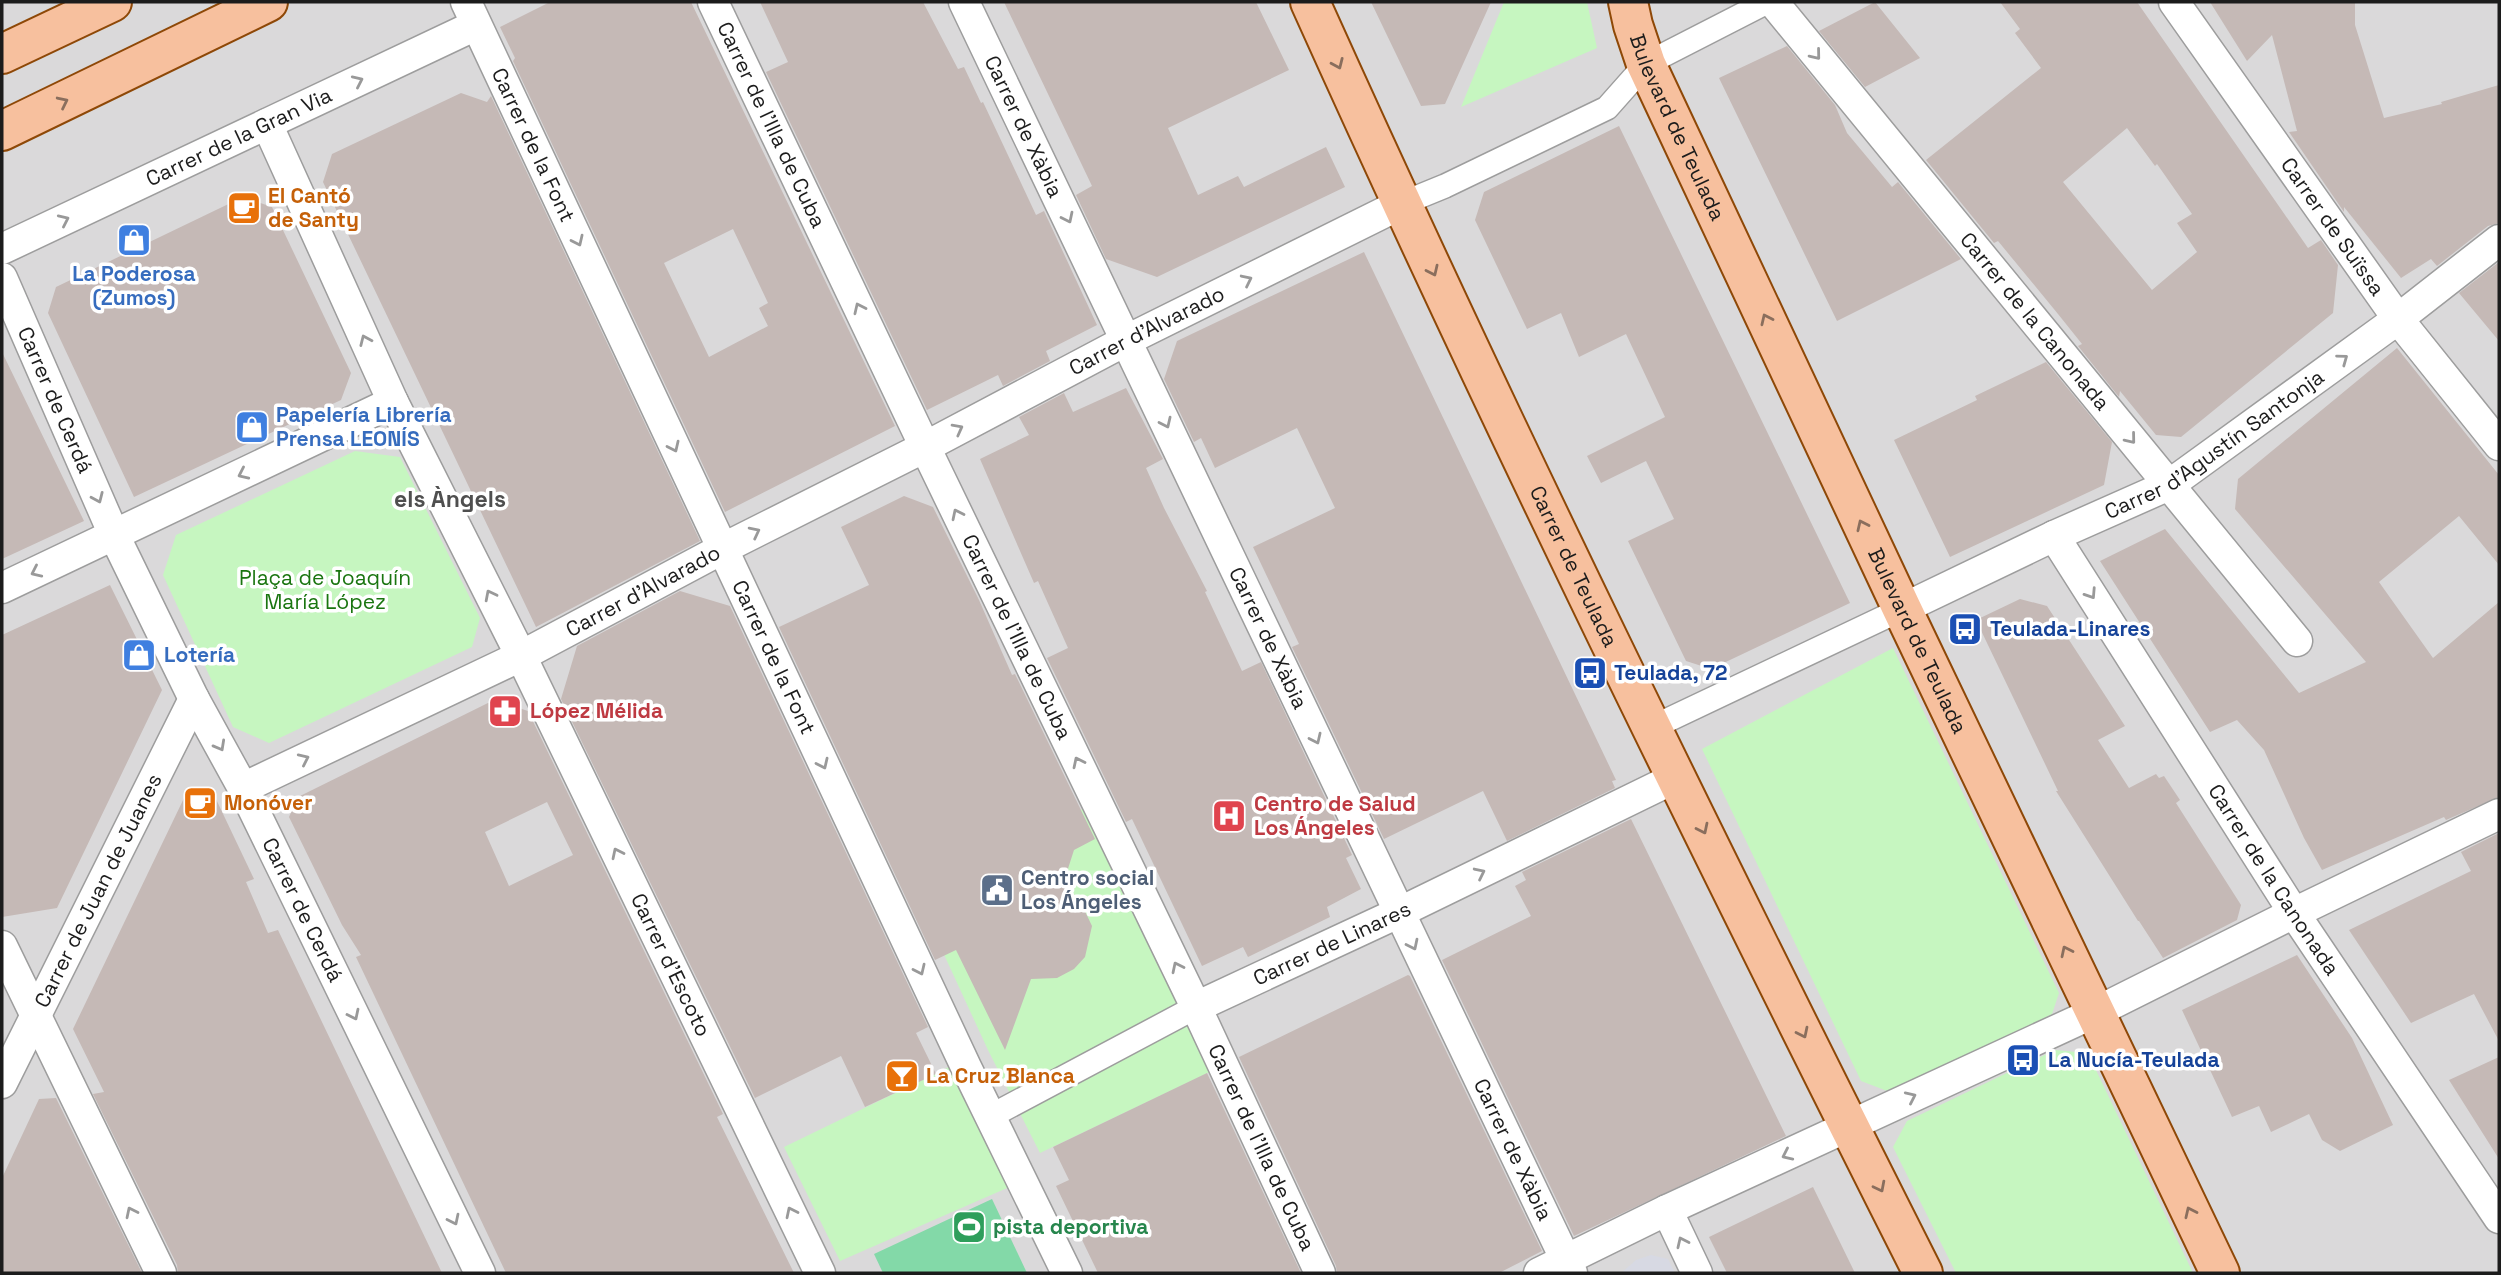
<svg xmlns="http://www.w3.org/2000/svg" width="2501" height="1275" viewBox="0 0 2501 1275" font-family="'Space Grotesk',sans-serif">
	<rect width="100%" height="100%" fill="#ede8e2"/>
	<path fill="#dad9da" d="M 2,2 L 2499,2 L 2499,1273 L 2,1273 Z"/>
	<path fill="#c6f6c0" d="M 1504,2 L 1587,2 L 1597,48 L 1461,107 Z
		M 355,451 L 400,457 L 480,618 L 472,647 L 269,743 L 233,727 L 163,575 L 176,535 Z
		M 1893,648 L 2059,993 L 2052,1014 L 1895,1094 L 1861,1081 L 1702,749 Z
		M 1092,804 L 1216,1069 L 1040,1153 L 988,1050 L 917,896 Z
		M 2055,1050 L 2077,1052 L 2095,1068 L 2193,1273 L 1956,1273 L 1893,1147 L 1907,1121 Z
		M 955,1064 L 1014,1185 L 840,1261 L 784,1147 Z"/>
	<path fill="#83d9a8" d="M 992,1199 L 1027,1273 L 883,1273 L 874,1254 Z"/>
	<path fill="#d7d9e3" d="M 1651,1255 L 1668,1259 L 1675,1273 L 1621,1273 L 1636,1260 Z"/>
	<path fill="#c5b9b6" fill-rule="evenodd" d="M 550,2 L 691,2 L 895,426 L 725,512 L 513,61 L 515,58 L 500,27 ZM 733,229 L 768,303 L 759,308 L 768,326 L 709,357 L 664,263 Z
		M 760,2 L 923,2 L 958,69 L 964,67 L 981,103 L 983,102 L 1036,215 L 1044,211 L 1097,325 L 1046,351 L 1050,361 L 1003,386 L 998,375 L 927,410 L 766,72 L 788,62 Z
		M 1004,2 L 1256,2 L 1289,70 L 1168,128 L 1198,195 L 1238,176 L 1244,187 L 1326,147 L 1345,187 L 1157,277 L 1106,259 L 1076,195 L 1092,186 Z
		M 1371,2 L 1491,2 L 1445,104 L 1421,106 Z
		M 1875,2 L 1920,58 L 1865,87 L 1819,31 Z
		M 2000,2 L 2137,2 L 2308,248 L 2321,240 L 2338,265 L 2333,313 L 2181,437 L 2156,435 L 2120,391 L 2119,397 L 2078,346 L 2082,344 L 2058,314 L 1998,241 L 1994,243 L 1926,160 L 2041,68 L 2015,33 L 2020,29 ZM 2127,128 L 2155,166 L 2157,164 L 2192,214 L 2177,223 L 2197,252 L 2152,290 L 2063,182 Z
		M 2210,2 L 2355,2 L 2355,25 L 2384,118 L 2442,104 L 2441,102 L 2499,85 L 2499,223 L 2488,226 L 2437,266 L 2431,259 L 2401,278 L 2344,207 L 2344,212 L 2289,132 L 2297,131 L 2272,35 L 2247,61 Z
		M 1787,46 L 1835,105 L 1847,133 L 1892,187 L 1898,182 L 1961,259 L 1837,321 L 1719,78 Z
		M 461,93 L 487,102 L 491,96 L 700,541 L 536,627 L 323,182 L 332,154 Z
		M 1619,126 L 1850,603 L 1711,669 L 1686,661 L 1628,541 L 1674,519 L 1646,461 L 1601,483 L 1587,456 L 1665,417 L 1626,334 L 1579,357 L 1561,313 L 1527,329 L 1475,220 L 1484,192 Z
		M 243,197 L 272,207 L 351,373 L 341,400 L 134,497 L 48,313 L 56,287 Z
		M 1364,252 L 1616,780 L 1612,781 L 1615,788 L 1507,841 L 1483,791 L 1384,839 L 1292,647 L 1299,644 L 1253,547 L 1335,508 L 1297,428 L 1215,468 L 1201,438 L 1194,442 L 1164,379 L 1177,341 Z
		M 2499,262 L 2499,341 L 2459,293 Z
		M 2397,348 L 2499,475 L 2499,565 L 2459,516 L 2379,582 L 2433,658 L 2499,602 L 2499,797 L 2446,820 L 2444,817 L 2322,870 L 2304,838 L 2264,750 L 2237,720 L 2210,732 L 2100,561 L 2165,529 L 2299,693 L 2366,662 L 2235,509 L 2238,479 Z
		M 2,352 L 84,521 L 2,559 Z
		M 2046,362 L 2112,442 L 2104,485 L 1950,557 L 1894,440 L 1977,400 L 1975,396 Z
		M 1126,388 L 1163,459 L 1146,468 L 1164,508 L 1207,591 L 1205,592 L 1242,671 L 1261,662 L 1352,855 L 1346,858 L 1361,889 L 1327,907 L 1330,917 L 1248,957 L 1243,947 L 1202,966 L 1132,819 L 1126,822 L 1047,658 L 1068,648 L 1038,581 L 1034,583 L 980,459 L 1029,435 L 1019,417 L 1064,393 L 1073,412 Z
		M 904,496 L 933,507 L 979,600 L 1012,675 L 1015,674 L 1095,839 L 1074,850 L 1064,881 L 1082,905 L 1092,926 L 1085,957 L 1074,969 L 1057,978 L 1031,979 L 1005,1050 L 956,950 L 935,960 L 779,627 L 869,585 L 841,527 Z
		M 110,585 L 162,690 L 57,908 L 2,917 L 2,635 Z
		M 680,591 L 730,606 L 928,1027 L 916,1033 L 936,1074 L 865,1107 L 841,1056 L 755,1098 L 561,699 L 577,646 Z
		M 2020,599 L 2047,606 L 2125,726 L 2098,740 L 2129,788 L 2156,774 L 2159,778 L 2164,776 L 2180,800 L 2176,803 L 2241,905 L 2237,920 L 2163,958 L 2139,921 L 2138,921 L 2056,791 L 2058,791 L 1976,620 Z
		M 494,700 L 528,711 L 723,1114 L 717,1117 L 794,1273 L 506,1273 L 356,957 L 361,955 L 342,925 L 289,817 L 298,797 ZM 547,802 L 573,855 L 509,886 L 485,832 Z
		M 185,796 L 215,797 L 254,879 L 246,882 L 268,933 L 278,930 L 442,1273 L 178,1273 L 177,1265 L 93,1094 L 104,1092 L 73,1029 Z
		M 1631,819 L 1786,1136 L 1574,1236 L 1442,960 L 1531,916 L 1515,886 L 1526,880 L 1522,872 Z
		M 2499,833 L 2499,1041 L 2474,994 L 2411,1023 L 2349,930 L 2471,871 L 2461,852 Z
		M 2297,955 L 2352,1038 L 2393,1125 L 2340,1151 L 2322,1140 L 2309,1114 L 2271,1132 L 2259,1106 L 2232,1117 L 2182,1010 Z
		M 1408,975 L 1410,976 L 1542,1251 L 1499,1273 L 1337,1273 L 1336,1266 L 1239,1057 Z
		M 2499,1057 L 2499,1159 L 2449,1080 Z
		M 1207,1073 L 1301,1273 L 1098,1273 L 1056,1186 L 1069,1180 L 1053,1147 Z
		M 56,1098 L 142,1273 L 2,1273 L 2,1178 L 39,1099 Z
		M 1813,1187 L 1855,1273 L 1727,1273 L 1709,1237 Z"/>
	<g fill="none" stroke-linecap="round" stroke-linejoin="round">
		<g stroke="#9d9d9d" stroke-width="26">
			<path id="pedestrian" d="M 1401,204 L 1445,186 L 1607,108 L 1646,64 L 1767,2
				M 1651,728 L 1902,609
				M 991,1116 L 1196,1007"/>
		</g>
		<g stroke="#9d9d9d" stroke-width="33">
			<g id="minor">
				<path id="s1" d="M 466,2 L 966,1067 L 1067,1273"/>
				<path id="s2" d="M 713,2 L 925,447 L 1196,1007 L 1320,1273"/>
				<path id="s3" d="M 964,2 L 1572,1273"/>
				<path id="s4" d="M 1773,2 L 2297,641"/>
				<path id="s5" d="M 2174,2 L 2398,319 L 2499,445"/>
				<path id="s6" d="M 267,124 L 393,402 L 521,656 L 820,1273"/>
				<path id="s7" d="M 2,249 L 476,25"/>
				<path id="s8" d="M 2,278 L 114,535 L 194,699 L 243,788 L 480,1273"/>
				<path id="s9" d="M 2054,536 L 2294,913 L 2499,1218"/>
				<path d="M 2,588 L 393,402"/>
				<path id="s10" d="M 1902,609 L 2054,536 L 2169,485 L 2398,319 L 2499,240"/>
				<path id="s11" d="M 243,788 L 521,656 L 722,549 L 925,447 L 1127,340 L 1401,204"/>
				<path d="M 2,946 L 161,1273"/>
				<path id="s12" d="M 1196,1007 L 1398,913 L 1677,777"/>
				<path id="s13" d="M 2,1083 L 194,699"/>
				<path d="M 1667,1210 L 1697,1273"/>
				<path d="M 1539,1273 L 1667,1210 L 2096,1012 L 2294,913 L 2499,814"/>
			</g>
		</g>
		<g stroke="#8e4807" stroke-width="42">
			<g id="primary">
				<path id="s14" d="M 1310,2 C 1503,431 1711,853 1923,1273"/>
				<path id="s15" d="M 1628,2 L 1633,25 L 1646,64 L 1902,609 L 2220,1273"/>
				<path d="M 2,54 L 112,2"/>
				<path d="M 2,131 L 268,2"/>
			</g>
		</g>
		<use href="#pedestrian" stroke="#fff" stroke-width="23"/>
		<use href="#minor" stroke="#fff" stroke-width="30"/>
		<use href="#primary" stroke="#f7c09e" stroke-width="38"/>
	</g>
	<defs><path id="oneway-chevron" d="M-2-3.5L2.5 0L-2 3.5" fill="none" stroke-width="1.6" stroke-linecap="round" stroke-linejoin="round" transform="scale(1.75)"/></defs>
	<g stroke="#999">
		<use href="#oneway-chevron" transform="translate(1816 55) rotate(51)"/>
		<use href="#oneway-chevron" transform="translate(358 81) rotate(-25)"/>
		<use href="#oneway-chevron" transform="translate(1068 218) rotate(64)"/>
		<use href="#oneway-chevron" transform="translate(64 220) rotate(-25)"/>
		<use href="#oneway-chevron" transform="translate(578 241) rotate(65)"/>
		<use href="#oneway-chevron" transform="translate(1247 280) rotate(-26)"/>
		<use href="#oneway-chevron" transform="translate(859 308) rotate(-115)"/>
		<use href="#oneway-chevron" transform="translate(365 340) rotate(-114)"/>
		<use href="#oneway-chevron" transform="translate(2343 359) rotate(-36)"/>
		<use href="#oneway-chevron" transform="translate(1166 423) rotate(65)"/>
		<use href="#oneway-chevron" transform="translate(958 429) rotate(-28)"/>
		<use href="#oneway-chevron" transform="translate(2131 439) rotate(51)"/>
		<use href="#oneway-chevron" transform="translate(674 447) rotate(65)"/>
		<use href="#oneway-chevron" transform="translate(243 474) rotate(155)"/>
		<use href="#oneway-chevron" transform="translate(98 498) rotate(66)"/>
		<use href="#oneway-chevron" transform="translate(957 514) rotate(-116)"/>
		<use href="#oneway-chevron" transform="translate(755 532) rotate(-27)"/>
		<use href="#oneway-chevron" transform="translate(36 572) rotate(155)"/>
		<use href="#oneway-chevron" transform="translate(2091 594) rotate(57)"/>
		<use href="#oneway-chevron" transform="translate(490 595) rotate(-117)"/>
		<use href="#oneway-chevron" transform="translate(1316 739) rotate(65)"/>
		<use href="#oneway-chevron" transform="translate(220 746) rotate(61)"/>
		<use href="#oneway-chevron" transform="translate(304 759) rotate(-25)"/>
		<use href="#oneway-chevron" transform="translate(1078 762) rotate(-116)"/>
		<use href="#oneway-chevron" transform="translate(823 764) rotate(65)"/>
		<use href="#oneway-chevron" transform="translate(617 853) rotate(-116)"/>
		<use href="#oneway-chevron" transform="translate(1480 873) rotate(-26)"/>
		<use href="#oneway-chevron" transform="translate(1413 945) rotate(64)"/>
		<use href="#oneway-chevron" transform="translate(1177 967) rotate(-116)"/>
		<use href="#oneway-chevron" transform="translate(920 970) rotate(65)"/>
		<use href="#oneway-chevron" transform="translate(354 1015) rotate(64)"/>
		<use href="#oneway-chevron" transform="translate(1911 1097) rotate(-25)"/>
		<use href="#oneway-chevron" transform="translate(1787 1155) rotate(155)"/>
		<use href="#oneway-chevron" transform="translate(131 1212) rotate(-116)"/>
		<use href="#oneway-chevron" transform="translate(791 1212) rotate(-116)"/>
		<use href="#oneway-chevron" transform="translate(454 1220) rotate(64)"/>
		<use href="#oneway-chevron" transform="translate(1682 1242) rotate(-115)"/>
	</g>
	<g stroke="#8a6e5d">
		<use href="#oneway-chevron" transform="translate(1338 64) rotate(66)"/>
		<use href="#oneway-chevron" transform="translate(63 102) rotate(-26)"/>
		<use href="#oneway-chevron" transform="translate(1433 271) rotate(65)"/>
		<use href="#oneway-chevron" transform="translate(1766 319) rotate(-115)"/>
		<use href="#oneway-chevron" transform="translate(1862 525) rotate(-115)"/>
		<use href="#oneway-chevron" transform="translate(1703 829) rotate(64)"/>
		<use href="#oneway-chevron" transform="translate(2066 951) rotate(-116)"/>
		<use href="#oneway-chevron" transform="translate(1803 1033) rotate(64)"/>
		<use href="#oneway-chevron" transform="translate(1880 1187) rotate(63)"/>
		<use href="#oneway-chevron" transform="translate(2190 1212) rotate(-115)"/>
	</g>
	<defs>
		<g id="cafe-square" transform="scale(1.75)"><rect x="-9" y="-9" width="18" height="18" rx="4" fill="#e8710a" stroke="#fff"/><path d="M-5.5-4.5H6V0H3Q3 3.5 0 3.5H-2.5Q-5.5 3.5-5.5 0ZM3-3.2v2h1.7v-2ZM-6 4.5H4V6H-6Z" fill="#fff"/></g>
		<g id="shop-square" transform="scale(1.75)"><rect x="-9" y="-9" width="18" height="18" rx="4" fill="#3f7fe0" stroke="#fff"/><path d="M-5-2.5h2.3a2.7 3.5 0 0 1 5.4 0H5L5.5 6h-11ZM-1.5-2.5h3a1.5 2.3 0 0 0-3 0Z" fill="#fff"/></g>
		<g id="bus-square" transform="scale(1.75)"><rect x="-9" y="-9" width="18" height="18" rx="4" fill="#1a4fb4" stroke="#fff"/><path d="M-5-6H5V4H4V6H2V4H-2V6H-4V4H-5ZM-3.5-4V0h7V-4ZM-3.5 1.2v1.5H-2V1.2ZM2 1.2v1.5H3.5V1.2Z" fill="#fff"/></g>
		<g id="pharmacy-square" transform="scale(1.75)"><rect x="-9" y="-9" width="18" height="18" rx="4" fill="#e0444e" stroke="#fff"/><path d="M-2-6h4v4h4v4h-4v4h-4v-4h-4v-4h4Z" fill="#fff"/></g>
		<g id="hospital-square" transform="scale(1.75)"><rect x="-9" y="-9" width="18" height="18" rx="4" fill="#e0444e" stroke="#fff"/><path d="M-5-5h3v3.5h4V-5h3V5h-3V1.5h-4V5h-3Z" fill="#fff"/></g>
		<g id="civic-square" transform="scale(1.75)"><rect x="-9" y="-9" width="18" height="18" rx="4" fill="#5c6f8a" stroke="#fff"/><path d="M-.6-6.5H3V-4.5H.6V-3L4-1V1h2V6H-6V1h2V-1L-.6-3ZM-1.2 2.5V6h2.4V2.5Z" fill="#fff"/></g>
		<g id="bar-square" transform="scale(1.75)"><rect x="-9" y="-9" width="18" height="18" rx="4" fill="#e8710a" stroke="#fff"/><path d="M-6-5H6L.8 .8V4.5H3.5V6h-7V4.5H-.8V.8Z" fill="#fff"/></g>
		<g id="stadium-square" transform="scale(1.75)"><rect x="-9" y="-9" width="18" height="18" rx="4" fill="#2e9e5b" stroke="#fff"/><path d="M0-5a6.5 5 0 1 0 0 10a6.5 5 0 1 0 0-10ZM-3.5-1.8h7v3.6h-7Z" fill="#fff"/></g>
	</defs>
	<g fill-rule="evenodd">
		<use href="#cafe-square" x="244" y="208"/>
		<use href="#shop-square" x="134" y="240"/>
		<use href="#shop-square" x="252" y="427"/>
		<use href="#bus-square" x="1965" y="629"/>
		<use href="#shop-square" x="139" y="655"/>
		<use href="#bus-square" x="1590" y="673"/>
		<use href="#pharmacy-square" x="505" y="711"/>
		<use href="#cafe-square" x="200" y="803"/>
		<use href="#hospital-square" x="1229" y="816"/>
		<use href="#civic-square" x="997" y="890"/>
		<use href="#bus-square" x="2023" y="1060"/>
		<use href="#bar-square" x="902" y="1076"/>
		<use href="#stadium-square" x="969" y="1227"/>
	</g>
	<g text-anchor="middle" stroke-width="7" stroke-linejoin="round" paint-order="stroke">
		<g font-size="21" fill="#1c1c1c" stroke="#fff">
			<text dy="7" stroke="none"><textPath href="#s2" startOffset="136">Carrer de l'Illa de Cuba</textPath></text>
			<text dy="7" stroke="none"><textPath href="#s3" startOffset="138">Carrer de Xàbia</textPath></text>
			<text dy="7" stroke="none"><textPath href="#s15" startOffset="135">Bulevard de Teulada</textPath></text>
			<text dy="7" stroke="none"><textPath href="#s7" startOffset="262">Carrer de la Gran Via</textPath></text>
			<text dy="7" stroke="none"><textPath href="#s1" startOffset="158">Carrer de la Font</textPath></text>
			<text dy="7" stroke="none"><textPath href="#s5" startOffset="275">Carrer de Suïssa</textPath></text>
			<text dy="7" stroke="none"><textPath href="#s4" startOffset="413">Carrer de la Canonada</textPath></text>
			<text dy="7" stroke="none"><textPath href="#s11" startOffset="1013">Carrer d'Alvarado</textPath></text>
			<text dy="7" stroke="none"><textPath href="#s8" startOffset="133">Carrer de Cerdá</textPath></text>
			<text dy="7" stroke="none"><textPath href="#s10" startOffset="354">Carrer d'Agustín Santonja</textPath></text>
			<text dy="7" stroke="none"><textPath href="#s14" startOffset="623">Carrer de Teulada</textPath></text>
			<text dy="7" stroke="none"><textPath href="#s11" startOffset="446">Carrer d'Alvarado</textPath></text>
			<text dy="7" stroke="none"><textPath href="#s2" startOffset="704">Carrer de l'Illa de Cuba</textPath></text>
			<text dy="7" stroke="none"><textPath href="#s3" startOffset="705">Carrer de Xàbia</textPath></text>
			<text dy="7" stroke="none"><textPath href="#s15" startOffset="702">Bulevard de Teulada</textPath></text>
			<text dy="7" stroke="none"><textPath href="#s1" startOffset="724">Carrer de la Font</textPath></text>
			<text dy="7" stroke="none"><textPath href="#s9" startOffset="408">Carrer de la Canonada</textPath></text>
			<text dy="7" stroke="none"><textPath href="#s13" startOffset="215">Carrer de Juan de Juanes</textPath></text>
			<text dy="7" stroke="none"><textPath href="#s8" startOffset="700">Carrer de Cerdá</textPath></text>
			<text dy="7" stroke="none"><textPath href="#s12" startOffset="150">Carrer de Linares</textPath></text>
			<text dy="7" stroke="none"><textPath href="#s6" startOffset="933">Carrer d'Escoto</textPath></text>
			<text dy="7" stroke="none"><textPath href="#s2" startOffset="1270">Carrer de l'Illa de Cuba</textPath></text>
			<text dy="7" stroke="none"><textPath href="#s3" startOffset="1272">Carrer de Xàbia</textPath></text>
		</g>
		<g font-size="21" font-weight="bold" fill="#c56008" stroke="#fff" text-anchor="start">
			<text x="268" y="203">El Cantó<tspan x="268" dy="24">de Santy</tspan></text>
			<text x="224" y="810">Monóver</text>
			<text x="926" y="1083">La Cruz Blanca</text>
		</g>
		<g font-size="21" font-weight="bold" fill="#366cbe" stroke="#fff" text-anchor="start">
			<text x="134" y="281" text-anchor="middle">La Poderosa<tspan x="134" dy="24">(Zumos)</tspan></text>
			<text x="276" y="422">Papelería Librería<tspan x="276" dy="24">Prensa LEONÍS</tspan></text>
			<text x="164" y="662">Lotería</text>
		</g>
		<g font-size="21" fill="#1a7510" stroke="#fff">
			<text x="325" y="585">Plaça de Joaquín<tspan x="325" dy="24">María López</tspan></text>
		</g>
		<g font-size="21" font-weight="bold" fill="#164399" stroke="#fff" text-anchor="start">
			<text x="1990" y="636">Teulada-Linares</text>
			<text x="1614" y="680">Teulada, 72</text>
			<text x="2048" y="1067">La Nucía-Teulada</text>
		</g>
		<g font-size="21" font-weight="bold" fill="#be3a42" stroke="#fff" text-anchor="start">
			<text x="530" y="718">López Mélida</text>
			<text x="1254" y="811">Centro de Salud<tspan x="1254" dy="24">Los Ángeles</tspan></text>
		</g>
		<g font-size="21" font-weight="bold" fill="#4e5e75" stroke="#fff" text-anchor="start">
			<text x="1021" y="885">Centro social<tspan x="1021" dy="24">Los Ángeles</tspan></text>
		</g>
		<g font-size="21" font-weight="bold" fill="#27864d" stroke="#fff" text-anchor="start">
			<text x="993" y="1234">pista deportiva</text>
		</g>
		<g font-size="23" font-weight="bold" fill="#4f4f4f" stroke="#fff">
			<text x="450" y="507">els Àngels</text>
		</g>
	</g>
	<rect width="2501" height="1275" fill="none" stroke="#1c1c1c" stroke-width="7"/>
</svg>
